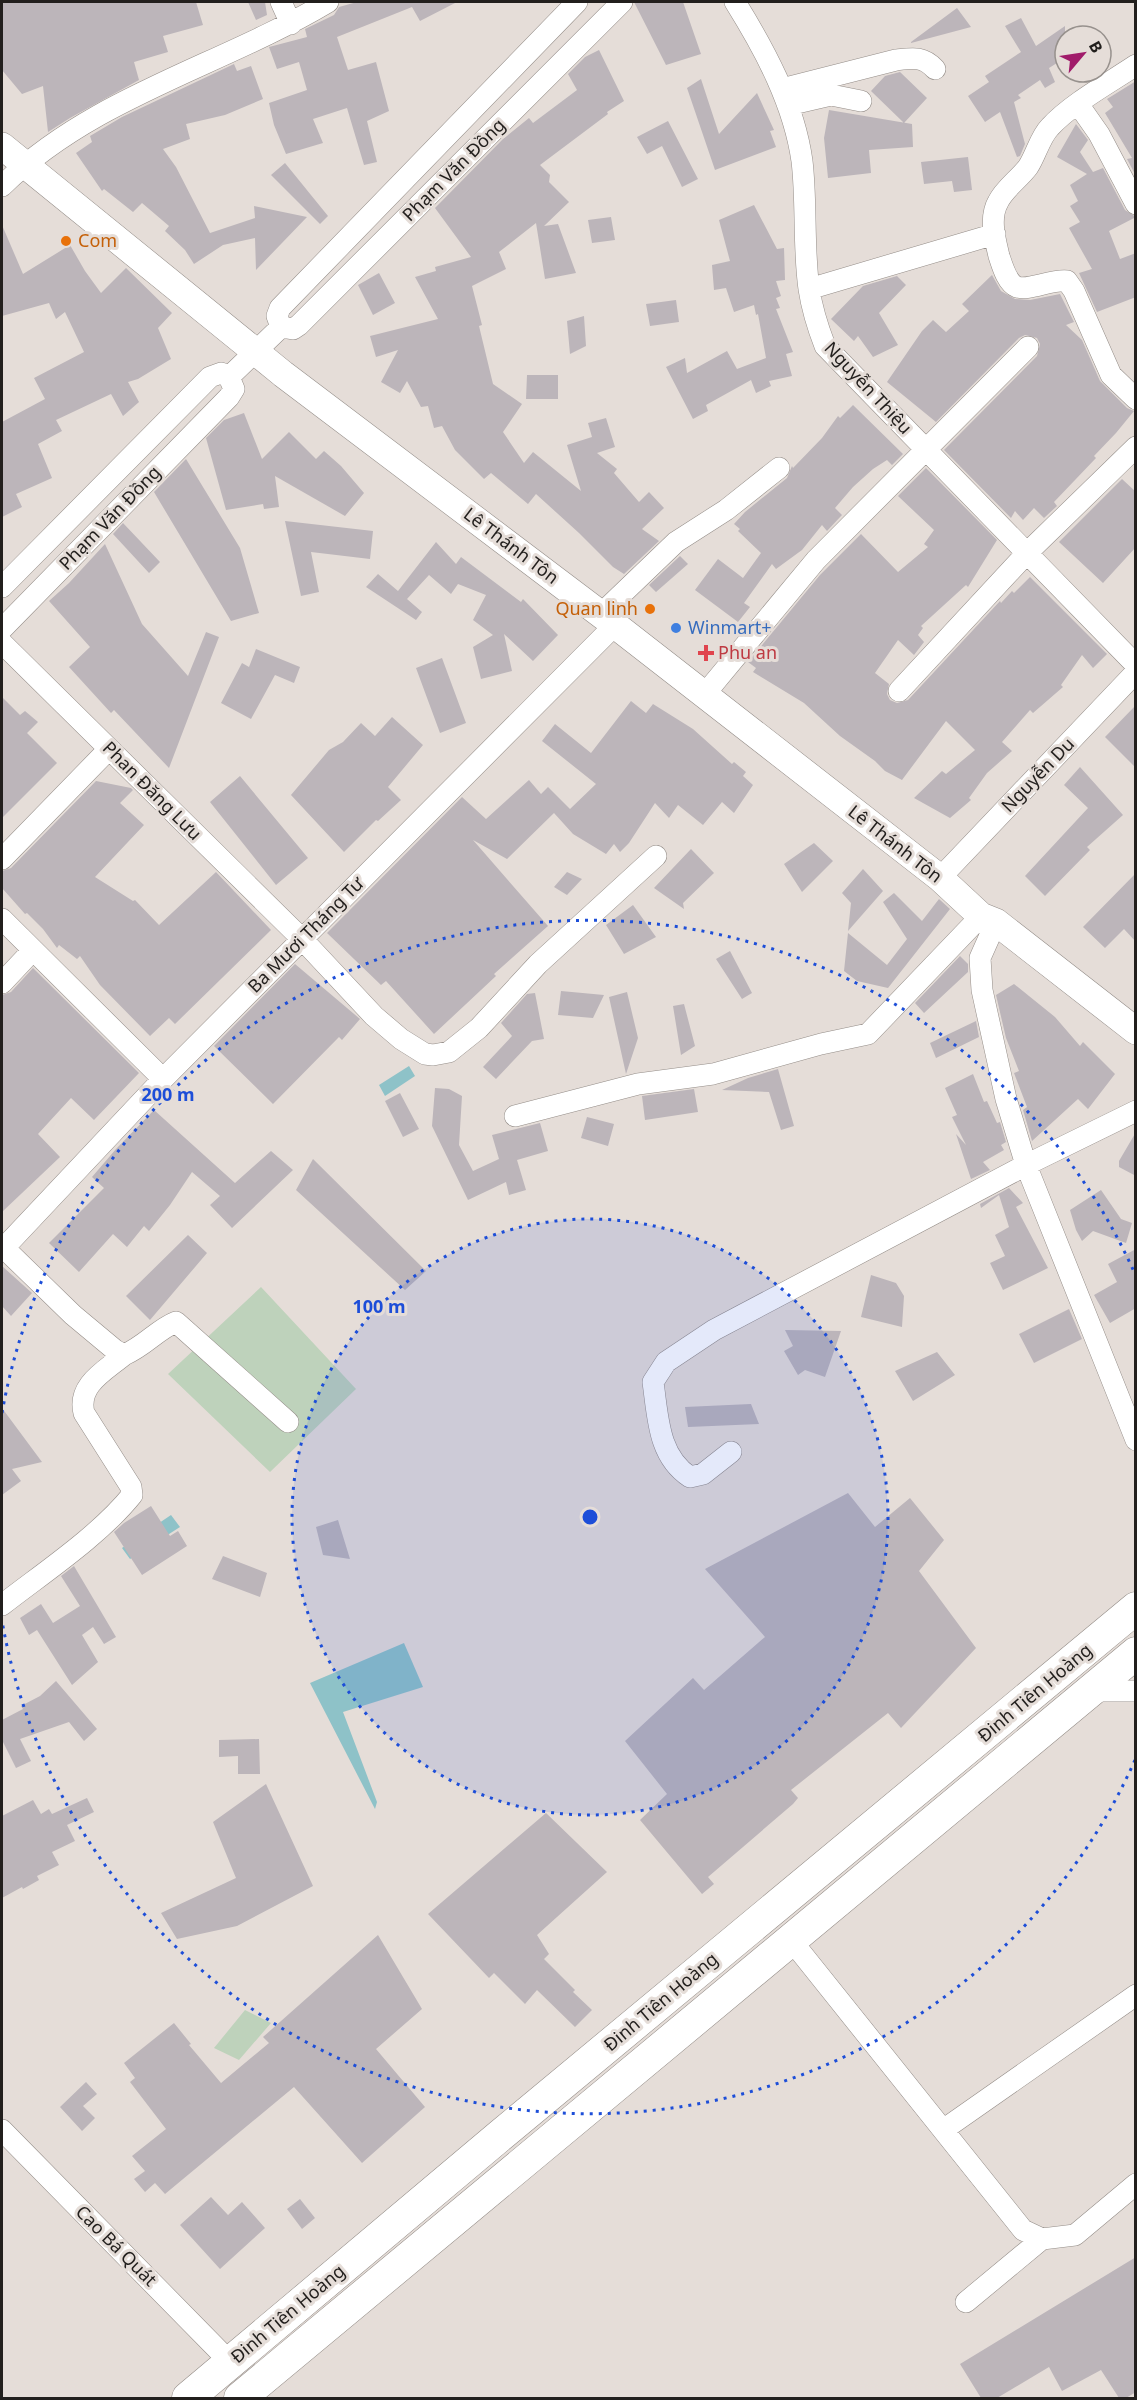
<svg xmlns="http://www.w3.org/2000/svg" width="1137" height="2400" viewBox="0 0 1137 2400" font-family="'Noto Sans',sans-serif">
	<rect width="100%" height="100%" fill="#e5ddd8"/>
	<path fill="#bed2bb" d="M 261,1287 L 356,1389 L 270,1472 L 168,1374 Z
		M 245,2010 L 271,2023 L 239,2060 L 214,2048 Z"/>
	<path fill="#8ec2c8" d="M 409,1066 L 415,1076 L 385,1096 L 379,1085 Z
		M 171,1515 L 180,1527 L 130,1559 L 122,1548 Z
		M 404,1643 L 423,1687 L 343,1712 L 377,1802 L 375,1809 L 310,1683 Z"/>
	<path fill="#bcb5ba" d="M 2,2 L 196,2 L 203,25 L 163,36 L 168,52 L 134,62 L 139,80 L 70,118 L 48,132 L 43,86 L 22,94 L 2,70 Z
		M 248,2 L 265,2 L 267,15 L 256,20 Z
		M 357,2 L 457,2 L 420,21 L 412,7 L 337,37 L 348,70 L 376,62 L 389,111 L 367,121 L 377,162 L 364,165 L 347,108 L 313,119 L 323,143 L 286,154 L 274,125 L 269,103 L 307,90 L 299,62 L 277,69 L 269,47 L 307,37 L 305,29 L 334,15 L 339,7 Z
		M 634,2 L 683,2 L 701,54 L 666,65 Z
		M 957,8 L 971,27 L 911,43 L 911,42 Z
		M 1021,18 L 1036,46 L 1065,26 L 1065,58 L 1049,68 L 1055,82 L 1045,88 L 1040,80 L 1018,95 L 1021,98 L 1014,102 L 1025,144 L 1020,156 L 1017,157 L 1000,112 L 985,122 L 968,96 L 989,82 L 985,76 L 1021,52 L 1005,26 Z
		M 599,50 L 624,101 L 607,112 L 608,114 L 540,165 L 550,175 L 549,182 L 569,202 L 544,226 L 558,224 L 576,273 L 545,279 L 536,223 L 499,252 L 506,269 L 472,286 L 482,325 L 479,326 L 493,384 L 522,404 L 503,432 L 524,463 L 533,452 L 581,491 L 567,445 L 592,437 L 588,423 L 606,418 L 615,447 L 597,453 L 617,469 L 614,473 L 639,502 L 649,492 L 664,508 L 642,529 L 659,541 L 624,574 L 613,567 L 579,533 L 536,494 L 528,504 L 491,473 L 484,479 L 455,450 L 442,426 L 434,428 L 428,406 L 421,407 L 407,381 L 400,393 L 381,382 L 398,350 L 376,357 L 370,336 L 438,319 L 415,277 L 436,271 L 435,267 L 471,257 L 435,208 L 503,139 L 529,118 L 533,123 L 577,90 L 568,74 L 585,57 Z
		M 234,64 L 237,71 L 251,66 L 263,99 L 225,115 L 186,124 L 190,139 L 163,149 L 176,167 L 210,233 L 255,218 L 254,206 L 307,217 L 256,270 L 255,238 L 223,245 L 194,264 L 185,250 L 165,231 L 169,226 L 142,203 L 133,212 L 104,189 L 102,191 L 76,153 L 92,142 L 90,136 L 122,117 Z
		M 900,72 L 927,98 L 904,123 L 871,91 L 885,76 Z
		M 701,79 L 719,134 L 757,93 L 774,130 L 770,131 L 776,147 L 715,170 L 687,88 Z
		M 1136,81 L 1136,176 L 1127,159 L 1132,158 L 1105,113 L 1113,107 L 1107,99 Z
		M 829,110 L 912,124 L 913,147 L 869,150 L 871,173 L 828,178 L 824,138 Z
		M 668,121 L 698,179 L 682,187 L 662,146 L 647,154 L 637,137 Z
		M 1076,124 L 1088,140 L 1080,152 L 1093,172 L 1103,168 L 1125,210 L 1136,217 L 1109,231 L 1120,259 L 1136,253 L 1136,297 L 1097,312 L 1079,273 L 1092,269 L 1069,228 L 1080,222 L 1070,206 L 1078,201 L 1070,185 L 1087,174 L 1057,157 Z
		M 968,157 L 972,190 L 954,192 L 952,181 L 924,184 L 921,162 Z
		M 285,163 L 328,216 L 320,224 L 271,175 Z
		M 754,205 L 777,249 L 784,248 L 785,280 L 776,281 L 781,296 L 776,298 L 780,308 L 776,309 L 793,352 L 786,354 L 792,376 L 769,381 L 771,386 L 756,393 L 751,380 L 706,405 L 708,411 L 693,419 L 666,367 L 685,358 L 687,373 L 727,351 L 737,369 L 766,358 L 758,314 L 756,315 L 754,305 L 734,312 L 726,288 L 714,290 L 712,265 L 730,261 L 719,220 Z
		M 611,217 L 615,240 L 592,243 L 588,220 Z
		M 2,225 L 23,274 L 70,245 L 85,271 L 101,293 L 126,268 L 172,313 L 158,328 L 171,359 L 138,379 L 128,382 L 139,402 L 123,416 L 111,394 L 56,420 L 62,431 L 38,444 L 52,478 L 16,494 L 22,507 L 2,517 L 2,422 L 45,399 L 34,378 L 84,352 L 65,312 L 56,319 L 49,303 L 2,316 Z
		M 379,273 L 395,303 L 373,315 L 358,285 Z
		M 992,275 L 1001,291 L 1015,299 L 1030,300 L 1060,294 L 1074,322 L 1066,325 L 1082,340 L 1100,381 L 1127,408 L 1134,411 L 1116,433 L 1094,456 L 1096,458 L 1054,502 L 1057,506 L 1044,518 L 1034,508 L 1023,520 L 1015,511 L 1011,518 L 944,450 L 1037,356 L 1040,344 L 1037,338 L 1025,335 L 1019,338 L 936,422 L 887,382 L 922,331 L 933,320 L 946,332 L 969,311 L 962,304 Z
		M 897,276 L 906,285 L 879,313 L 898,345 L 873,357 L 858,336 L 854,341 L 831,319 L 863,286 Z
		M 676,300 L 679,322 L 650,326 L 646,304 Z
		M 584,316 L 586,346 L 570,354 L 567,321 Z
		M 527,375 L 558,375 L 558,399 L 526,399 Z
		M 853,405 L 903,454 L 892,465 L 887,460 L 873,469 L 853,487 L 835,508 L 842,515 L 827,531 L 822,525 L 802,550 L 776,569 L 772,564 L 744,603 L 750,607 L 738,622 L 695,590 L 718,559 L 743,578 L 761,553 L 738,531 L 740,529 L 734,524 L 745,512 L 787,478 L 792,466 L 793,468 L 822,438 L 838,416 L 840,418 Z
		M 244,413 L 262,459 L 289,432 L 316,459 L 324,451 L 341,466 L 364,493 L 345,516 L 275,476 L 279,507 L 264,509 L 263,504 L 226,510 L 206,438 L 224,420 Z
		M 186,459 L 240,548 L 259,613 L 231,621 L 154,492 Z
		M 926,468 L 997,540 L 968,587 L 966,585 L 921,626 L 923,628 L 918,635 L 924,642 L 914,655 L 898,640 L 875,673 L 889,684 L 887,694 L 890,700 L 897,703 L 908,700 L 1000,601 L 1001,603 L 1012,591 L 1014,593 L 1030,577 L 1107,654 L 1093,668 L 1082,655 L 1061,685 L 1063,687 L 1033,713 L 1030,710 L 1002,742 L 1012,751 L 987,773 L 969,798 L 971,800 L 950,818 L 914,798 L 942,771 L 946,774 L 975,750 L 946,721 L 902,780 L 885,771 L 875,761 L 840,736 L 804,703 L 753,672 L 756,668 L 748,662 L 820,575 L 861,534 L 898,572 L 928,547 L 924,544 L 934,530 L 898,496 Z
		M 1122,479 L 1136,492 L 1136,547 L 1103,583 L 1059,542 Z
		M 285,521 L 373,531 L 370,559 L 311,552 L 319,592 L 301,596 Z
		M 123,523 L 160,562 L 149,573 L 113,534 Z
		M 436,542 L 456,564 L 461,557 L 521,602 L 523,599 L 558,635 L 533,661 L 504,634 L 512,671 L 481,679 L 473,647 L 493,635 L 473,620 L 486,595 L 458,584 L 451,594 L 429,575 L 407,599 L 422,612 L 416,620 L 366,587 L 378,574 L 398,591 Z
		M 105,544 L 142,624 L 188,676 L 206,632 L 219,637 L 169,768 L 114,710 L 111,713 L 69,667 L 90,647 L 49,601 L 69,583 Z
		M 680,556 L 688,564 L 656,592 L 649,585 Z
		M 256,649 L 300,667 L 294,683 L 275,675 L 251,719 L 221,703 L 242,663 L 249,667 Z
		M 442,658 L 466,723 L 440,733 L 416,668 Z
		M 2,697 L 20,715 L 25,711 L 38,722 L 27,733 L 57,763 L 2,818 Z
		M 631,701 L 646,713 L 653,704 L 693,729 L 732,764 L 734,762 L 746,772 L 743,776 L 753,785 L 734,813 L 722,802 L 703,825 L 678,805 L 669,818 L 655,803 L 629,843 L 620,852 L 614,844 L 606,854 L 573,834 L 554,813 L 507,859 L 473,840 L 548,926 L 494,974 L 496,976 L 434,1034 L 386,981 L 381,985 L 327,933 L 462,797 L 486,819 L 529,780 L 541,794 L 548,787 L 570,809 L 596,784 L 542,741 L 555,724 L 591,753 Z
		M 1136,705 L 1136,768 L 1105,737 Z
		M 392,717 L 423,745 L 388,787 L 401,800 L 378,821 L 376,820 L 344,852 L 291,795 L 329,750 L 343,742 L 361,723 L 375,736 Z
		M 1080,767 L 1123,815 L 1087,847 L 1090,850 L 1045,896 L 1025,876 L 1088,808 L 1064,785 Z
		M 240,776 L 308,858 L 276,885 L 210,802 Z
		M 96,781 L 131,788 L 133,790 L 120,803 L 144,825 L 95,877 L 133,901 L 135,900 L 159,925 L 216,872 L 271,930 L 175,1024 L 169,1018 L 150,1036 L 100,985 L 80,956 L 77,959 L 59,945 L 57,948 L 43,929 L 27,913 L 25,914 L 2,888 L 2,871 L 11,868 Z
		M 814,843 L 833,861 L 802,892 L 784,864 Z
		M 691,849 L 714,873 L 683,903 L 684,909 L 654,888 Z
		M 863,869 L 883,891 L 848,931 L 851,903 L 842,893 Z
		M 567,872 L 582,879 L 567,895 L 554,887 Z
		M 1136,873 L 1136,942 L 1124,929 L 1105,948 L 1083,927 Z
		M 894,893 L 922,921 L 939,899 L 950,909 L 888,988 L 857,981 L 844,971 L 848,933 L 887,965 L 907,939 L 883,902 Z
		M 633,905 L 656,937 L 624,954 L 606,925 Z
		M 730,951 L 752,993 L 742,999 L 716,959 Z
		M 960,956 L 968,964 L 968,972 L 924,1013 L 915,1003 Z
		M 295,964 L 360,1019 L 342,1040 L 339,1037 L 273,1104 L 214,1046 Z
		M 33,968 L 139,1073 L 94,1120 L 71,1098 L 38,1134 L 60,1157 L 2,1212 L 2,995 L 11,992 Z
		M 1014,984 L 1055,1017 L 1080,1046 L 1083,1042 L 1115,1074 L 1088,1109 L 1078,1099 L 1032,1141 L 1023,1110 L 1027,1107 L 1014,1073 L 1019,1071 L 1006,1038 L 996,995 Z
		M 561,991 L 604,995 L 593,1018 L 558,1015 Z
		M 627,992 L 638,1038 L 626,1074 L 609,997 Z
		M 535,993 L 544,1039 L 532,1041 L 496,1079 L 483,1067 L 512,1036 L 501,1023 L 527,994 Z
		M 684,1004 L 695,1046 L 681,1055 L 673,1006 Z
		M 976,1021 L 979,1037 L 936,1058 L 930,1043 Z
		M 778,1069 L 794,1126 L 781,1130 L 769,1092 L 722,1090 L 748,1078 Z
		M 973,1074 L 984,1102 L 987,1101 L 997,1123 L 1000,1122 L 1006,1142 L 1001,1145 L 1004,1150 L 983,1162 L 990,1170 L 971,1179 L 956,1134 L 966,1145 L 952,1117 L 957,1115 L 945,1088 Z
		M 435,1088 L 449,1089 L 462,1096 L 459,1145 L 473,1171 L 499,1159 L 492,1135 L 540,1123 L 548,1151 L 517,1160 L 526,1190 L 509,1195 L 506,1182 L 468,1200 L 432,1126 Z
		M 694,1089 L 698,1112 L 645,1120 L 642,1096 Z
		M 400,1093 L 419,1129 L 403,1137 L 385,1101 Z
		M 154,1110 L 235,1183 L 271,1151 L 293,1170 L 232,1228 L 210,1205 L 220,1196 L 192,1172 L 170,1205 L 149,1231 L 144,1226 L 127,1247 L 113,1234 L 79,1272 L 49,1243 L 104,1188 L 92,1177 L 116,1149 Z
		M 587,1117 L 614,1124 L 608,1146 L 581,1138 Z
		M 1136,1132 L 1136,1176 L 1119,1167 L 1119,1161 Z
		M 313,1159 L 426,1271 L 405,1290 L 296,1190 Z
		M 1009,1188 L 1023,1203 L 1016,1207 L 1048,1268 L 1003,1290 L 990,1263 L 1005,1256 L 995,1235 L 1009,1227 L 999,1195 L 981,1208 L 980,1204 Z
		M 1101,1190 L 1121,1219 L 1132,1223 L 1126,1243 L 1093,1231 L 1082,1241 L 1076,1230 L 1070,1210 Z
		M 188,1235 L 207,1253 L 150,1320 L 126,1296 Z
		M 1136,1249 L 1136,1308 L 1110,1323 L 1094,1295 L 1117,1282 L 1108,1264 Z
		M 2,1266 L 32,1293 L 11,1316 L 2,1306 Z
		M 871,1275 L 896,1283 L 904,1296 L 902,1327 L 861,1317 Z
		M 1069,1309 L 1082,1339 L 1034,1363 L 1019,1334 Z
		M 785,1330 L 841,1331 L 825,1377 L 805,1370 L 798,1375 L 784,1351 L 793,1346 Z
		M 937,1352 L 955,1375 L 913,1401 L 895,1371 Z
		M 751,1404 L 759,1424 L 688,1427 L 685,1407 Z
		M 2,1408 L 42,1462 L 12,1469 L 21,1481 L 2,1495 Z
		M 848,1493 L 875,1527 L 910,1498 L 944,1540 L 919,1571 L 976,1648 L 901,1728 L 888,1713 L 791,1790 L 798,1798 L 793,1804 L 708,1877 L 714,1884 L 702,1894 L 640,1820 L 667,1794 L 625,1741 L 693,1678 L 704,1690 L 765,1637 L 705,1569 Z
		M 151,1506 L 170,1536 L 178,1531 L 187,1546 L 142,1575 L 114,1532 L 124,1523 Z
		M 338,1520 L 350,1559 L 323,1555 L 316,1527 Z
		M 223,1556 L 267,1573 L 260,1597 L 212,1579 Z
		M 74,1566 L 116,1637 L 104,1644 L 93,1627 L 82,1635 L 98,1662 L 72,1685 L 37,1630 L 29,1635 L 20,1618 L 41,1604 L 53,1623 L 80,1606 L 61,1576 Z
		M 56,1681 L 97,1729 L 84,1741 L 69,1722 L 20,1739 L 31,1761 L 16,1768 L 2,1740 L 2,1720 L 23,1709 L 21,1706 L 40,1696 Z
		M 259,1739 L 260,1774 L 238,1774 L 238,1756 L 219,1757 L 219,1740 Z
		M 266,1784 L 313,1886 L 237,1926 L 177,1939 L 161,1913 L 236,1878 L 213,1822 Z
		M 87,1798 L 94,1812 L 67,1825 L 75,1841 L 52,1852 L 59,1865 L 37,1876 L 39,1880 L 23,1889 L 22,1887 L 2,1898 L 2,1816 L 33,1800 L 41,1814 L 49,1809 L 52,1814 Z
		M 546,1813 L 607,1872 L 537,1935 L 549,1954 L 544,1959 L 575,1990 L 573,1992 L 592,2010 L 575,2027 L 537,1990 L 525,2004 L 494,1973 L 489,1978 L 428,1914 Z
		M 378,1935 L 422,2009 L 376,2049 L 425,2107 L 362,2163 L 294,2087 L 165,2194 L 155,2183 L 145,2192 L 134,2179 L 145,2171 L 132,2156 L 166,2129 L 130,2082 L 135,2078 L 124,2063 L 174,2023 L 191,2044 L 189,2045 L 221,2083 L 269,2043 L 263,2037 Z
		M 86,2082 L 97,2094 L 83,2106 L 95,2118 L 82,2131 L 60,2107 Z
		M 211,2197 L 228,2215 L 242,2202 L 265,2228 L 220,2269 L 180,2225 Z
		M 300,2199 L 315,2218 L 302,2229 L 287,2209 Z
		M 1136,2257 L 1136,2392 L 1126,2398 L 1119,2398 L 1101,2370 L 1062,2391 L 1049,2367 L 997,2398 L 981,2398 L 960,2364 Z"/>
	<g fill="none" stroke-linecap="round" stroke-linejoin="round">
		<g stroke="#948d88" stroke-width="22">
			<path id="minor" d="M 281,2 L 291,24
				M 577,2 L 280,308 L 277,316 L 281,327 L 293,329 L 299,325 L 622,2
				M 735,2 C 765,50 794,104 802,161 C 807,203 803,247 809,289 C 812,309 818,328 825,346 L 1136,665
				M 1136,65 C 1109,83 1071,104 1050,127 C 1040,137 1036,155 1028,167 C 1019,179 1004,189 998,202 C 989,218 995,239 999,256 C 1002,265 1007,283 1017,287 C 1029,291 1052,279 1067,281 L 1074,291 L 1111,375 L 1136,399
				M 782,89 L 896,60 C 913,58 923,56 935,69
				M 1078,104 L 1099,134 L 1136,204
				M 788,105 L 831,95 L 861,101
				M 2,186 C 92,97 221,66 328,2
				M 809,289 L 995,234
				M 229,377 L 281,327
				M 2,587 L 210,377 L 221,373 L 229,377 L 234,389 L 229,397 L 2,629
				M 601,614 L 676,542 L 726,510 L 779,468
				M 2,643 L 302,939 L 374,1016 L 401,1039 L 425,1054 L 433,1055 L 449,1052 L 479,1028 L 538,964 L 656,856
				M 899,691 L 1026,554 L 1136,447
				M 704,695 L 816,560 L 1028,347
				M 2,859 L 109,749
				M 940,878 L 1136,672
				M 2,919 L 163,1079
				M 996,922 L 980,958 L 982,990 L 1006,1099 L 1026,1165 L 1136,1440
				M 2,983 L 33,950
				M 515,1116 L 638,1084 L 713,1074 L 821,1044 L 868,1034 L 981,916
				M 2,1246 L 73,1315 L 115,1350 L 124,1355 C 145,1346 158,1329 176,1322 L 288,1422
				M 2,1250 L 163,1079 L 615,625
				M 731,1452 L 703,1474 L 690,1477 C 658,1456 658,1417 653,1382 L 666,1362 L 714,1330 L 1026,1165 L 1136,1111
				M 2,1605 C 43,1573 99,1536 132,1495 L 131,1487 L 84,1413 C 77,1385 105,1371 124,1355
				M 1090,1691 L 1136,1691
				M 791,1940 L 1023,2230 L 1042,2239 L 1075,2235 L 1136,2184
				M 2,2130 L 230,2362
				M 943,2130 L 1136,1995
				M 966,2302 L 1042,2239"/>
		</g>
		<g stroke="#948d88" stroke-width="28">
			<path id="major" d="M 2,146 L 283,374 L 615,625 L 940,878 L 981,916 L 996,922 L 1136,1031"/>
		</g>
		<g stroke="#948d88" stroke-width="33">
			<path id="highway" d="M 188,2398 L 502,2134 L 1136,1608
				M 240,2398 L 1136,1653"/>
		</g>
		<use href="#minor" stroke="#fff" stroke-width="21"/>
		<use href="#major" stroke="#fff" stroke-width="27"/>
		<use href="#highway" stroke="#fff" stroke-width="32"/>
	</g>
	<circle cx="590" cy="1517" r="298" fill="#1d4ed8" fill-opacity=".12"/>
	<g fill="none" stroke="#1d4ed8" stroke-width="3" stroke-dasharray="3 6">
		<circle cx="590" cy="1517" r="298"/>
		<path d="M1135 1760A597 597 0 0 1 2 1621M2 1413A597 597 0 0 1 1135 1274"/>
	</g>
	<g fill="#e8710a" stroke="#e5ddd8" stroke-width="2">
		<circle cx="66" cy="241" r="6"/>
		<circle cx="650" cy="609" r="6"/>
	</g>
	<circle fill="#3f7fe0" stroke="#e5ddd8" stroke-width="2" cx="676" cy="628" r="6"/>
	<path fill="#e0444e" stroke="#e5ddd8" stroke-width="2" d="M703 644h6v6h6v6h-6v6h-6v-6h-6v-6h6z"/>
	<g text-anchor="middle" stroke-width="6" stroke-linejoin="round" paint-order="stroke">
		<g font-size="18" fill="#221f1d" stroke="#e5ddd8">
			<text transform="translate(454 170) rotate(-45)" y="6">Phạm Văn Đồng</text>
			<text transform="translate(868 388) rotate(47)" y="6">Nguyễn Thiệu</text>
			<text transform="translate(110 518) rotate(-46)" y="6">Phạm Văn Đồng</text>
			<text transform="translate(511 546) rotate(37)" y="6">Lê Thánh Tôn</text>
			<text transform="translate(1038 775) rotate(-46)" y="6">Nguyễn Du</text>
			<text transform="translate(152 791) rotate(45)" y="6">Phan Đăng Lưu</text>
			<text transform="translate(895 844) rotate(38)" y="6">Lê Thánh Tôn</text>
			<text transform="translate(306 935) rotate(-45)" y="6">Ba Mươi Tháng Tư</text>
			<text transform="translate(1035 1693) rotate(-40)" y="6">Đinh Tiên Hoàng</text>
			<text transform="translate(661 2002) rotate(-40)" y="6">Đinh Tiên Hoàng</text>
			<text transform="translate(116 2246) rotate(45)" y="6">Cao Bá Quát</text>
			<text transform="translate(288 2314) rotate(-40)" y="6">Đinh Tiên Hoàng</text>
		</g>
		<g font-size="18" fill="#c56008" stroke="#e5ddd8" text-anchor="start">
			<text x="78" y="247">Com</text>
			<text x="638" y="615" text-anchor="end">Quan linh</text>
		</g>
		<g font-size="18" fill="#366cbe" stroke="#e5ddd8" text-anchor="start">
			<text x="688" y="634">Winmart+</text>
		</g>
		<g font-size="18" fill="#be3a42" stroke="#e5ddd8" text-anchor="start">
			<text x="718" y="659">Phu an</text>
		</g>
	</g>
	<circle cx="590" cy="1517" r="9" fill="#1d4ed8" stroke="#e5ddd8" stroke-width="3"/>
	<g font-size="18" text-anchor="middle" font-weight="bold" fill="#1d4ed8" stroke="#e5ddd8" stroke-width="6" stroke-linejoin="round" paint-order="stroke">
		<text x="168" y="1101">200 m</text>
		<text x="379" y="1313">100 m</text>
	</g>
	<rect width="1137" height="2400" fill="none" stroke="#221f1d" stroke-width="6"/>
	<g transform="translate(1083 54) rotate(61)"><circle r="28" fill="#e5ddd8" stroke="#97918d" stroke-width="1.5"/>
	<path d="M0-4.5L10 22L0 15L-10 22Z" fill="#a01b6a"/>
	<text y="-9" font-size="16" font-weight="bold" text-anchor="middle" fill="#221f1d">B</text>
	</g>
</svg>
